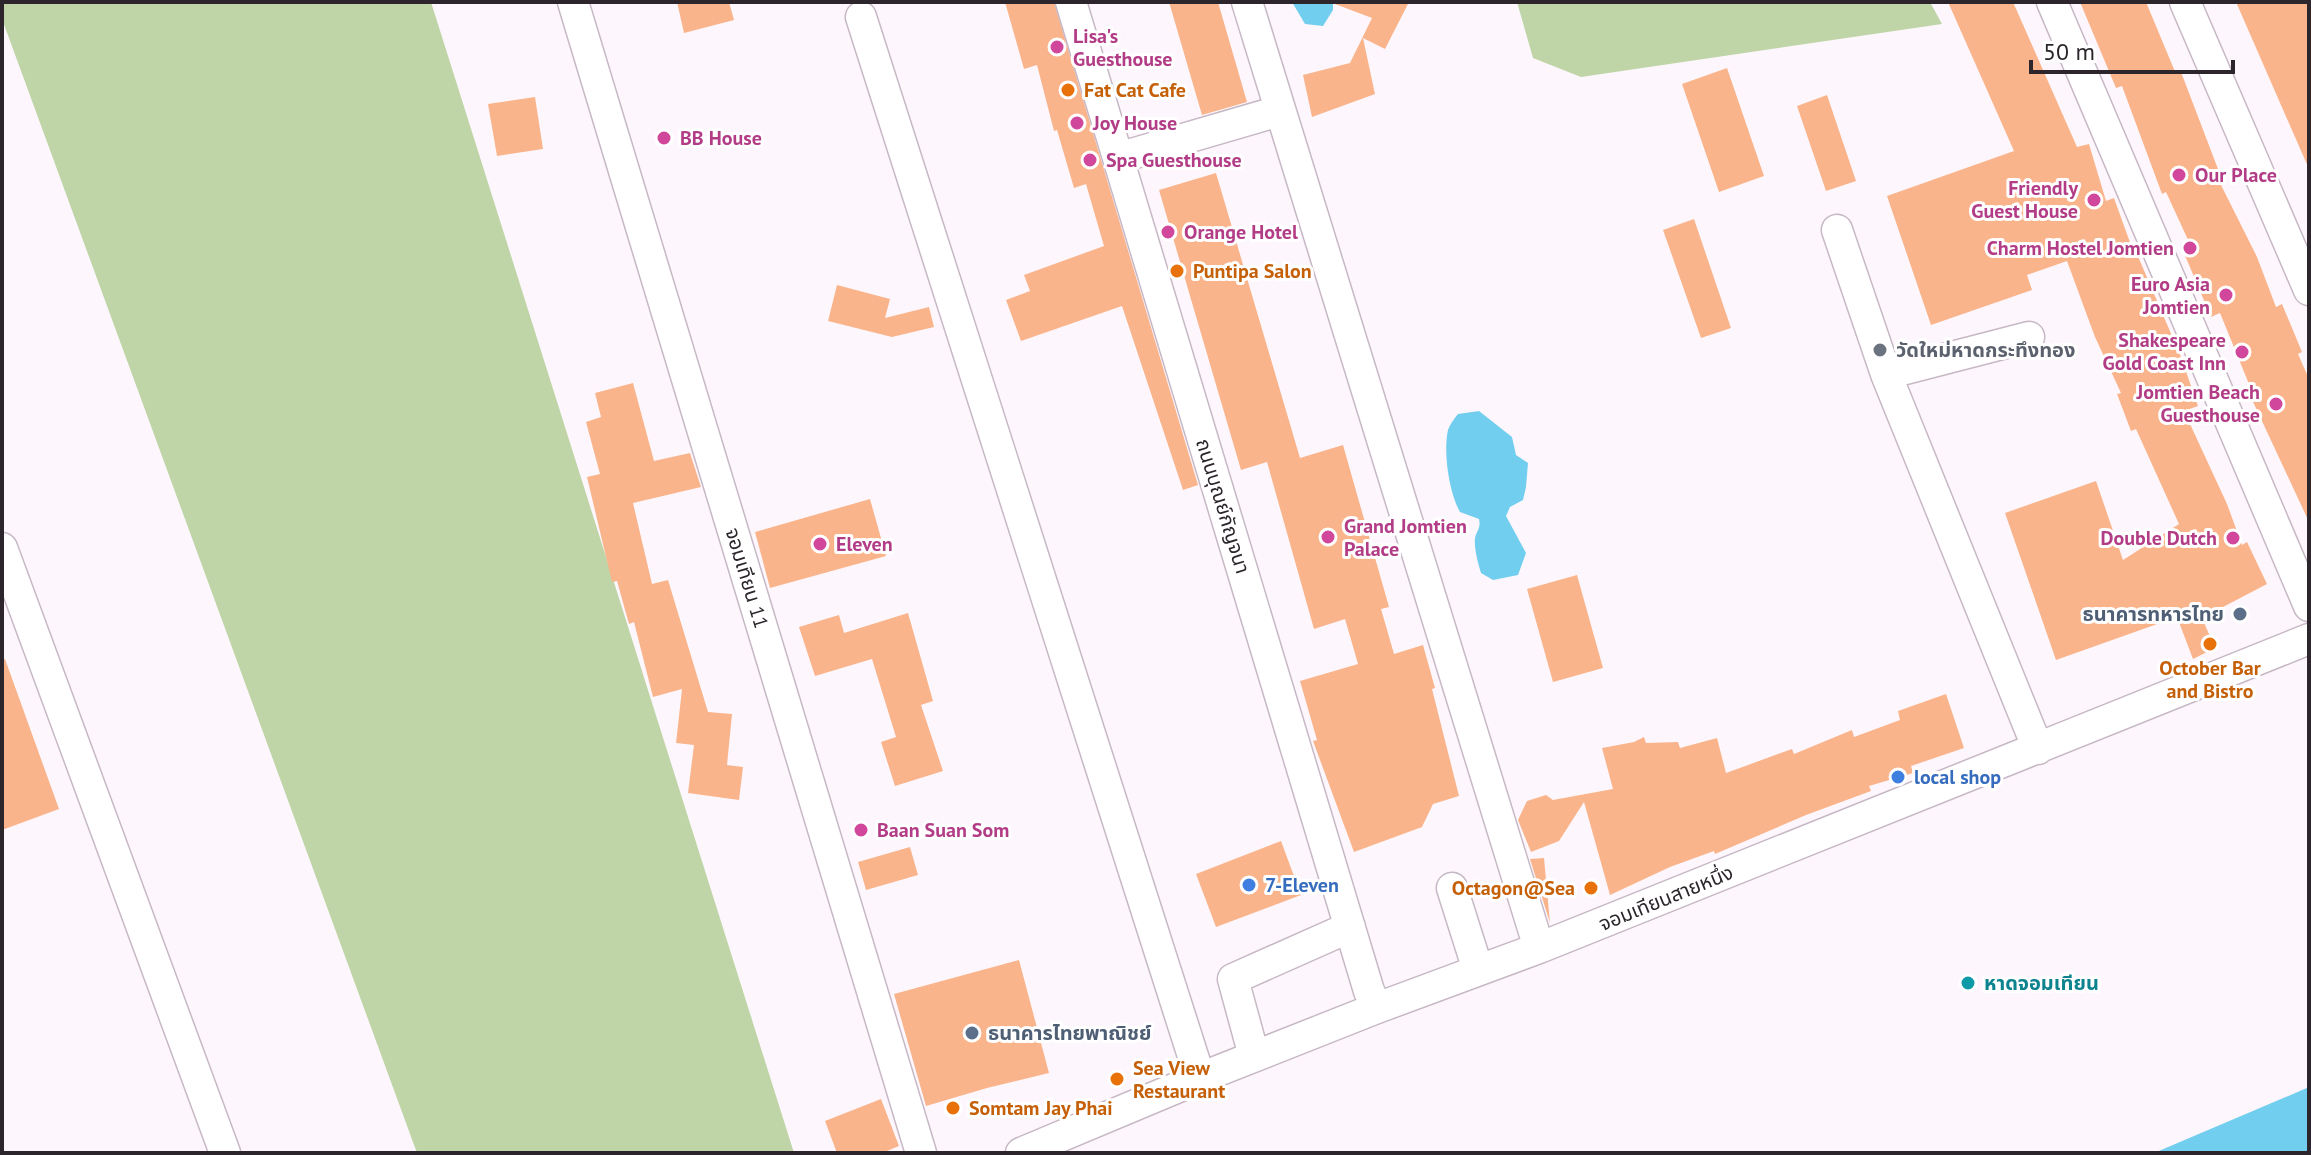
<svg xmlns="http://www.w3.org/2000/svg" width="2311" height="1155" viewBox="0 0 2311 1155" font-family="'PT Sans','Noto Sans Thai',sans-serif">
	<rect width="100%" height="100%" fill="#fdf7fd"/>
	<path fill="#bfd5a7" d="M 2,2 L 431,2 L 794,1153 L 417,1153 L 2,19 Z
		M 1517,2 L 1930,2 L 1942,24 L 1581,77 L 1533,58 Z"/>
	<path fill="#72ceee" d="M 1292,2 L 1333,2 L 1333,10 L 1323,26 L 1305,24 Z
		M 1479,411 L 1512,437 L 1516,455 L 1528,463 L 1526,487 L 1523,500 L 1510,507 L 1506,516 L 1526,553 L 1518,575 L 1493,580 L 1481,573 C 1478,563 1474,549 1475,538 C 1477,530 1481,528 1479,519 L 1460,512 C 1449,493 1443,452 1448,430 C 1450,424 1454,419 1458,414 Z
		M 2309,1087 L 2309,1153 L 2154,1153 L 2293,1094 Z"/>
	<path fill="#fab48b" d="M 677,2 L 729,2 L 734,20 L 684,33 Z
		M 1005,2 L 1054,2 L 1198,485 L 1183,490 L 1122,306 L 1021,341 L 1006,300 L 1030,291 L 1024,275 L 1104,246 L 1086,184 L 1074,188 L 1057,130 L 1054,131 L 1037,65 L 1024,69 Z
		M 1169,2 L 1218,2 L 1247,102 L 1202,115 Z
		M 1336,2 L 1409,2 L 1385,49 L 1363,38 L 1375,94 L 1312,117 L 1303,75 L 1350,63 L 1372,18 L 1335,4 Z
		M 1948,2 L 2013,2 L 2077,147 L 2089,144 L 2106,201 L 2114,198 L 2132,248 L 2134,247 L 2181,357 L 2198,406 L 2184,411 L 2227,504 L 2242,545 L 2247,542 L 2267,584 L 2202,618 L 2215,648 L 2193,659 L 2177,617 L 2056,660 L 2005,513 L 2096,481 L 2123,560 L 2179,524 L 2136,429 L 2131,431 L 2117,394 L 2121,393 L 2095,337 L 2067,261 L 2027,275 L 2032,290 L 1931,325 L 1887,196 L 2014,151 Z
		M 2080,2 L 2146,2 L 2176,74 L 2181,72 L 2218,169 L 2214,171 L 2257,257 L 2276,307 L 2282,304 L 2302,352 L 2298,354 L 2309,379 L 2309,522 L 2248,391 L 2251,389 L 2220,313 L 2211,317 L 2181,246 L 2189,242 L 2166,192 L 2162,194 L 2122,86 L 2116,88 Z
		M 2236,2 L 2309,2 L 2309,169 L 2284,112 Z
		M 1727,68 L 1764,176 L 1719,192 L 1682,84 Z
		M 1827,95 L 1856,181 L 1826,191 L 1797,106 Z
		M 535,97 L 543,149 L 497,156 L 488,104 Z
		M 1216,173 L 1300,458 L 1343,445 L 1389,607 L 1381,609 L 1394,654 L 1423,645 L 1435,688 L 1432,689 L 1459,796 L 1433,804 L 1422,827 L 1354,852 L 1313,741 L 1317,740 L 1300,681 L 1358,664 L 1345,619 L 1314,629 L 1267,462 L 1241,470 L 1159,190 Z
		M 1694,219 L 1731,328 L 1701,338 L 1663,230 Z
		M 837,285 L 890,299 L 885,318 L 929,307 L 934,327 L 892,337 L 828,321 Z
		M 633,383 L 654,461 L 690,453 L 701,487 L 633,503 L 652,584 L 668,580 L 708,712 L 732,714 L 727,765 L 743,767 L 739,800 L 688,793 L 694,745 L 676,743 L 682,689 L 653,697 L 634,622 L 629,624 L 617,581 L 612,582 L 587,477 L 600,474 L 586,422 L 601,417 L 595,393 Z
		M 870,499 L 886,556 L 770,588 L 755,532 Z
		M 1577,575 L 1603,668 L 1553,682 L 1527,589 Z
		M 908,613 L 933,701 L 921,705 L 943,771 L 895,786 L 881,742 L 896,737 L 872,659 L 815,676 L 799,627 L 839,615 L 844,633 Z
		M 5,659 L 59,809 L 2,830 L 2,660 Z
		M 1946,694 L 1964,748 L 1911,766 L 1913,773 L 1869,786 L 1871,791 L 1806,815 L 1715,854 L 1714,851 L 1670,867 L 1610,895 L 1584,802 L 1559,841 L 1531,852 L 1518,820 L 1527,801 L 1546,795 L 1553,800 L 1613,789 L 1602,748 L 1634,742 L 1644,737 L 1646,743 L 1678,742 L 1680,748 L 1717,738 L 1726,773 L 1792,749 L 1794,754 L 1852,730 L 1854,737 L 1900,720 L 1898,711 Z
		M 1281,841 L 1301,895 L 1216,927 L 1196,874 Z
		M 910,847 L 918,875 L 866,890 L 858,862 Z
		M 1544,858 L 1550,923 L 1530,859 Z
		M 1019,960 L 1049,1073 L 987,1088 L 926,1106 L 894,994 Z
		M 881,1099 L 899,1146 L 882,1153 L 837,1153 L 825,1121 Z"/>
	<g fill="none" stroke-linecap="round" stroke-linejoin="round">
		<g stroke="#c7b8c6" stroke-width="33">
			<path id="minor" d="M 573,2 L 921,1153
				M 1071,2 L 1369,991 L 1377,1008
				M 1247,2 L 1539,948
				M 2052,2 L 2309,606
				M 2185,2 L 2309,290
				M 861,17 L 1200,1078
				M 1118,158 L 1279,111
				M 1837,230 L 1886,374 L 2038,749
				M 1886,374 L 2029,337
				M 2,548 L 225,1153
				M 1452,888 L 1478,970
				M 1254,1056 L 1233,979 L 1350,927
				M 1021,1153 L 1200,1078 L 1377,1008 L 1539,948 L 2309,639"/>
		</g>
		<use href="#minor" stroke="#fff" stroke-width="30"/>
	</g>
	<g fill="#d1479c" stroke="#fff" stroke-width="3">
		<circle cx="1057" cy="47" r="8"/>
		<circle cx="1077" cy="123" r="8"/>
		<circle cx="664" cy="138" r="8"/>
		<circle cx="1090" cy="160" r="8"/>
		<circle cx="2179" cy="175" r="8"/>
		<circle cx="2094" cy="200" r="8"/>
		<circle cx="1168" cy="232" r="8"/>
		<circle cx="2190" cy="248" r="8"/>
		<circle cx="2226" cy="295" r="8"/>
		<circle cx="2242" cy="352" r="8"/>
		<circle cx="2276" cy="404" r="8"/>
		<circle cx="1328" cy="537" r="8"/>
		<circle cx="2233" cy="538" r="8"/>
		<circle cx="820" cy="544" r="8"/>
		<circle cx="861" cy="830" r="8"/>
	</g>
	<g fill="#e8710a" stroke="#fff" stroke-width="3">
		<circle cx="1068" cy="90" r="8"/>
		<circle cx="1177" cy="271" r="8"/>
		<circle cx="2210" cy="644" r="8"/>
		<circle cx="1591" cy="888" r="8"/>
		<circle cx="1117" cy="1079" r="8"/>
		<circle cx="953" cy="1108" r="8"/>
	</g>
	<circle fill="#6b7280" stroke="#fff" stroke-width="3" cx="1880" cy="350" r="8"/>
	<g fill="#5c6f8a" stroke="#fff" stroke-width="3">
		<circle cx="2240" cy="614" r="8"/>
		<circle cx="972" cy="1033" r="8"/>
	</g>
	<g fill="#3f7fe0" stroke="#fff" stroke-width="3">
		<circle cx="1898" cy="777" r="8"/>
		<circle cx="1249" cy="885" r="8"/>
	</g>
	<circle fill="#0f9aa8" stroke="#fff" stroke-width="3" cx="1968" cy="983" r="8"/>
	<g text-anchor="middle" stroke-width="6" stroke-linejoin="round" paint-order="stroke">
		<g font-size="20" font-weight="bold" fill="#b23c85" stroke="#fff" text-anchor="start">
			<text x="1073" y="43">Lisa's<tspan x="1073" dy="23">Guesthouse</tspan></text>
			<text x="1093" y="130">Joy House</text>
			<text x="680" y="145">BB House</text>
			<text x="1106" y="167">Spa Guesthouse</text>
			<text x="2195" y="182">Our Place</text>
			<text x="2078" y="195" text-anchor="end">Friendly<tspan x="2078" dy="23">Guest House</tspan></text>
			<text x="1184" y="239">Orange Hotel</text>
			<text x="2174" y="255" text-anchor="end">Charm Hostel Jomtien</text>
			<text x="2210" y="291" text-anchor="end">Euro Asia<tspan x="2210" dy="23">Jomtien</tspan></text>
			<text x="2226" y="347" text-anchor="end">Shakespeare<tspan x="2226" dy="23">Gold Coast Inn</tspan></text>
			<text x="2260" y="399" text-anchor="end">Jomtien Beach<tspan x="2260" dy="23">Guesthouse</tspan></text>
			<text x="1344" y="533">Grand Jomtien<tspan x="1344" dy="23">Palace</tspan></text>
			<text x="2217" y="545" text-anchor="end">Double Dutch</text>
			<text x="836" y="551">Eleven</text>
			<text x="877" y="837">Baan Suan Som</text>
		</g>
		<g font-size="20" font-weight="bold" fill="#c56008" stroke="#fff" text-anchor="start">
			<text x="1084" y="97">Fat Cat Cafe</text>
			<text x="1193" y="278">Puntipa Salon</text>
			<text x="2210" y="675" text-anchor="middle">October Bar<tspan x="2210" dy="23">and Bistro</tspan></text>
			<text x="1575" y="895" text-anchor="end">Octagon@Sea</text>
			<text x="1133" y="1075">Sea View<tspan x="1133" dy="23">Restaurant</tspan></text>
			<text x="969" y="1115">Somtam Jay Phai</text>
		</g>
		<g font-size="20" font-weight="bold" fill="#5b616d" stroke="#fff" text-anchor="start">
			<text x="1896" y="357">วัดใหม่หาดกระทึงทอง</text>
		</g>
		<g font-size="20" fill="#2c262c" stroke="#fff">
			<text transform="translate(1223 506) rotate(73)" y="7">ถนนบุณย์กัญจนา</text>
			<text transform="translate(747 578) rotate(73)" y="7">จอมเทียน 11</text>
			<text transform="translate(1666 898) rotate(-22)" y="7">จอมเทียนสายหนึ่ง</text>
		</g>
		<g font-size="20" font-weight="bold" fill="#4e5e75" stroke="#fff" text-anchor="end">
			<text x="2224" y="621">ธนาคารทหารไทย</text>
			<text x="988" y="1040" text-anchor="start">ธนาคารไทยพาณิชย์</text>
		</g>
		<g font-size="20" font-weight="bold" fill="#366cbe" stroke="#fff" text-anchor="start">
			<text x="1914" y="784">local shop</text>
			<text x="1265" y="892">7-Eleven</text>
		</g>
		<g font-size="20" font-weight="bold" fill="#0d838f" stroke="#fff" text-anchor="start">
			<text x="1984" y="990">หาดจอมเทียน</text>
		</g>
	</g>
	<rect width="2311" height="1155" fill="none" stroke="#2c262c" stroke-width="8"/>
	<path d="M2031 60v12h202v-12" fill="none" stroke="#2c262c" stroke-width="4"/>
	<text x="2043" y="60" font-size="24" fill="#2c262c" stroke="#ffffff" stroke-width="6" paint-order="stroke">50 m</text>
</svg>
